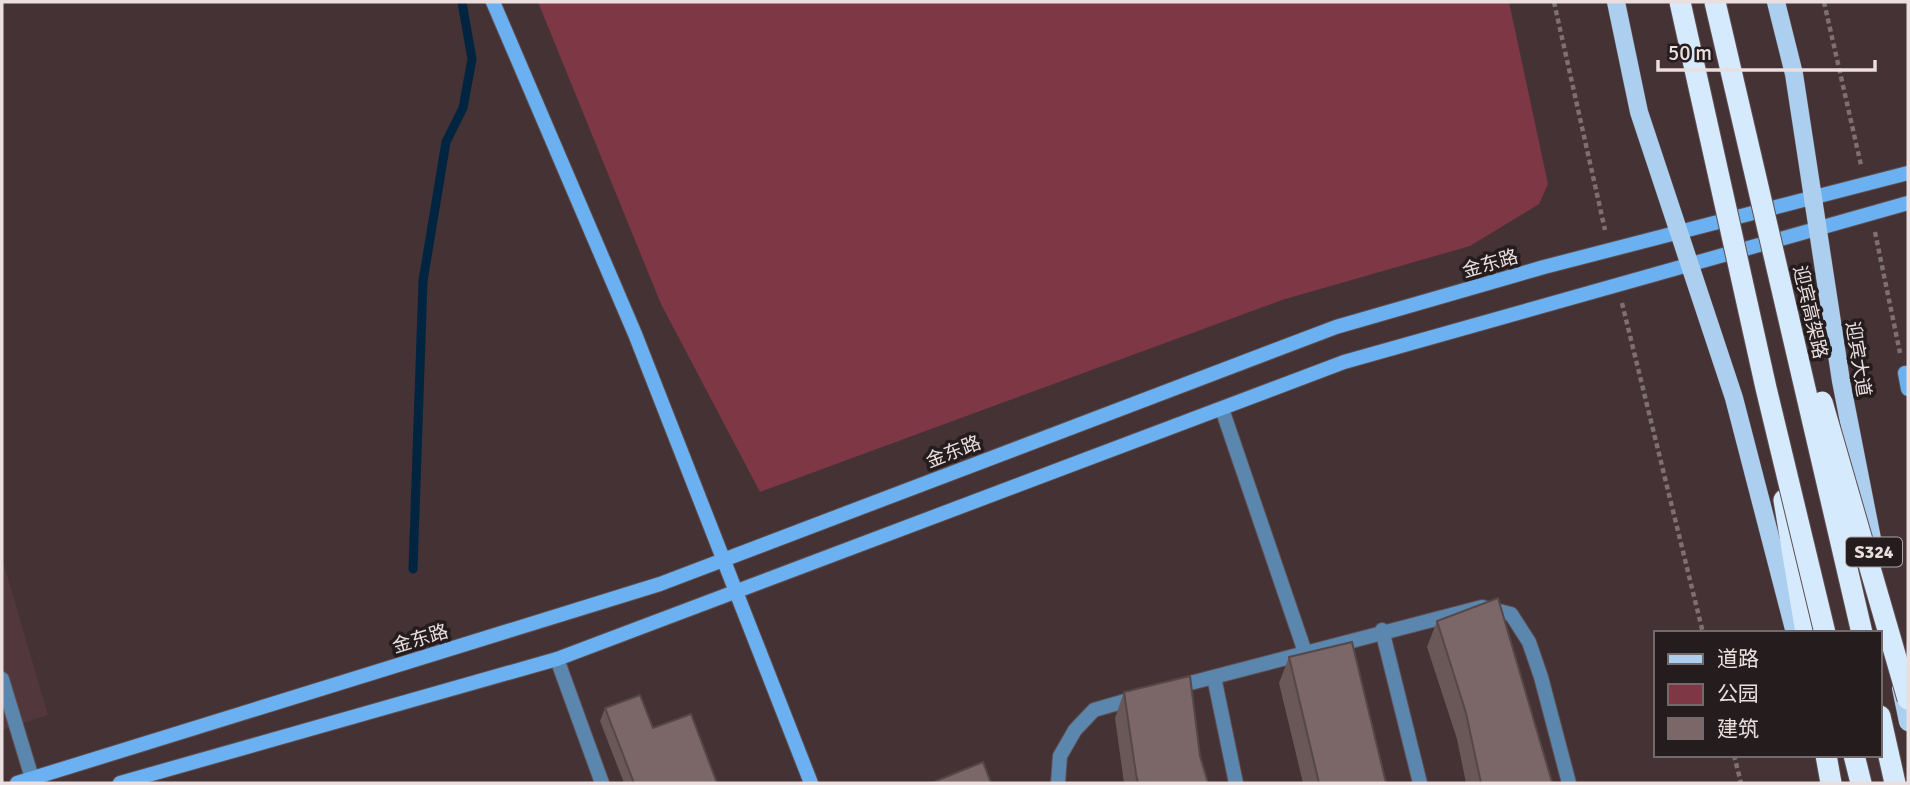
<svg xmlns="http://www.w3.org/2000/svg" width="1910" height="785" viewBox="0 0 1910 785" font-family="Signika,'Noto Sans SC',sans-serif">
	<rect width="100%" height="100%" fill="#443234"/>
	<path fill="#52383c" d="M 2,558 L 48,715 L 2,730 Z"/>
	<path fill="#7e3845" d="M 538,2 L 1509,2 L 1548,184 L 1539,204 L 1470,246 L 1282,300 L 760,492 L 661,304 Z"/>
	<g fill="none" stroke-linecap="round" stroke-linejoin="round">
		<path stroke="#012441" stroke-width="9" d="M 413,569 L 423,281 L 446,142 L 463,108 L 472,59 L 462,2"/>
		<g stroke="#5f4e4f" stroke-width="16">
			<path id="street" d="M 1222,409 L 1305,652
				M 1382,630 L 1420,783
				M 557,659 L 602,783
				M 1214,677 L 1236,783
				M 2,679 L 32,778
				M 1175,687 L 1482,607 L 1511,614 L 1529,642 L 1541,677 L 1569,783
				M 1058,783 L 1060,756 L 1075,730 L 1094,710 L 1139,697"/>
		</g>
		<g stroke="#5f4e4f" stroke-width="16">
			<path id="secondary" d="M 493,2 L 635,334 L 811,783
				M 1905,373 L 1908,389
				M 17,783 L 660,584 L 1336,327 L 1544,267 L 1908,173
				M 120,783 L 557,659 L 1344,362 L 1908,203"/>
		</g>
		<g stroke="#5f4e4f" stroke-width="19">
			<path id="primary" d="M 1616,2 L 1639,112 L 1734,398 L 1795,633
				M 1776,2 L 1794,74 L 1841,381 L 1875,554
				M 1901,688 L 1908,722"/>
		</g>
		<g stroke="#5f4e4f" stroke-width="23">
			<path id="highway" d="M 1784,500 L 1806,633
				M 1880,716 L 1895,783
				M 1826,755 L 1831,783
				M 1854,755 L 1861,783"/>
		</g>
		<path stroke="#7e6f70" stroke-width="4.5" stroke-dasharray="5 3.5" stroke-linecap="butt" d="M 1554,2 L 1605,230
			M 1824,2 L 1861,165
			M 1875,232 L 1900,353
			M 1622,303 L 1703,633
			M 1734,755 L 1741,783"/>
		<use href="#street" stroke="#5b86ae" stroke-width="14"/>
		<use href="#secondary" stroke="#6bb1f1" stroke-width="14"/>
		<use href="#primary" stroke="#adcfef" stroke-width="18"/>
		<use href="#highway" stroke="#d6eafe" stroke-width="21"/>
		<g stroke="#5f4e4f" stroke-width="23" stroke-linecap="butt">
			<path id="highway-bridge" d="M 1680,2 L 1766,388 L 1825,633
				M 1715,2 L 1862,633
				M 1822,402 L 1908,699"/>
		</g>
		<use href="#highway-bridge" stroke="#d6eafe" stroke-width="21"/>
	</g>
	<path fill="#6a5859" d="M 1437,621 L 1552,783 L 1466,783 L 1457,739 L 1427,647 Z
		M 1289,657 L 1386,783 L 1303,783 L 1279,683 Z
		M 1124,692 L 1200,756 L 1208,783 L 1124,783 L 1115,718 Z
		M 605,708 L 653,728 L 717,783 L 624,783 L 600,721 Z"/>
	<path fill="#7b6668" stroke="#564749" stroke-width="2" d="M 1498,598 L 1552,782 L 1552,783 L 1481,783 L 1466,713 L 1437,621 Z
		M 1352,642 L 1386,783 L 1319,783 L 1289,657 Z
		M 1190,676 L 1200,756 L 1208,783 L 1138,783 L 1136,774 L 1124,692 Z
		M 640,695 L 653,728 L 691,714 L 717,783 L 634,783 L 605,708 Z
		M 983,762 L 991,783 L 931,783 Z"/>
	<g text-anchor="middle" stroke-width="7" stroke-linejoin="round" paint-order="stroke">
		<rect fill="#251c1d" stroke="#afa4a5" stroke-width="2" x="1846" y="537.5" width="56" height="29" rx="5"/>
		<g font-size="18" font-weight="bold" fill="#eadedf">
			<text x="1874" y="558">S324</text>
		</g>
		<g font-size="19" fill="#eadedf" stroke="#251c1d">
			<text transform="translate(1490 263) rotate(-16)" y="7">金东路</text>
			<text transform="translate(1811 312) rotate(77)" y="7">迎宾高架路</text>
			<text transform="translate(1859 359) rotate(81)" y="7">迎宾大道</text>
			<text transform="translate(953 451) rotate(-21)" y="7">金东路</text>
			<text transform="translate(420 638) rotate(-17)" y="7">金东路</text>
		</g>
	</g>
	<rect width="1910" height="785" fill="none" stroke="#eadedf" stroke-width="7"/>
	<rect x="1654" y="631" width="228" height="126" fill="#251c1d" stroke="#746a6b" stroke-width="2"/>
	<rect x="1668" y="654" width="35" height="10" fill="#adcfef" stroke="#746a6b" stroke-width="2"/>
	<text x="1717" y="666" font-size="21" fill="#eadedf">道路</text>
	<rect x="1668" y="684" width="35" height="21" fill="#7e3845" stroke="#746a6b" stroke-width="2"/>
	<text x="1717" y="701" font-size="21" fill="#eadedf">公园</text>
	<rect x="1668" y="718" width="35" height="21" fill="#7b6668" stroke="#746a6b" stroke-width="2"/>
	<text x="1717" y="736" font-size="21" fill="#eadedf">建筑</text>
	<path d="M1658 60v10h217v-10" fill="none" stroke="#eadedf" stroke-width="3.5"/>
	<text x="1668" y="60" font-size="21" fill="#eadedf" stroke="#251c1d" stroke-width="5" paint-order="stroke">50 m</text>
</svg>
